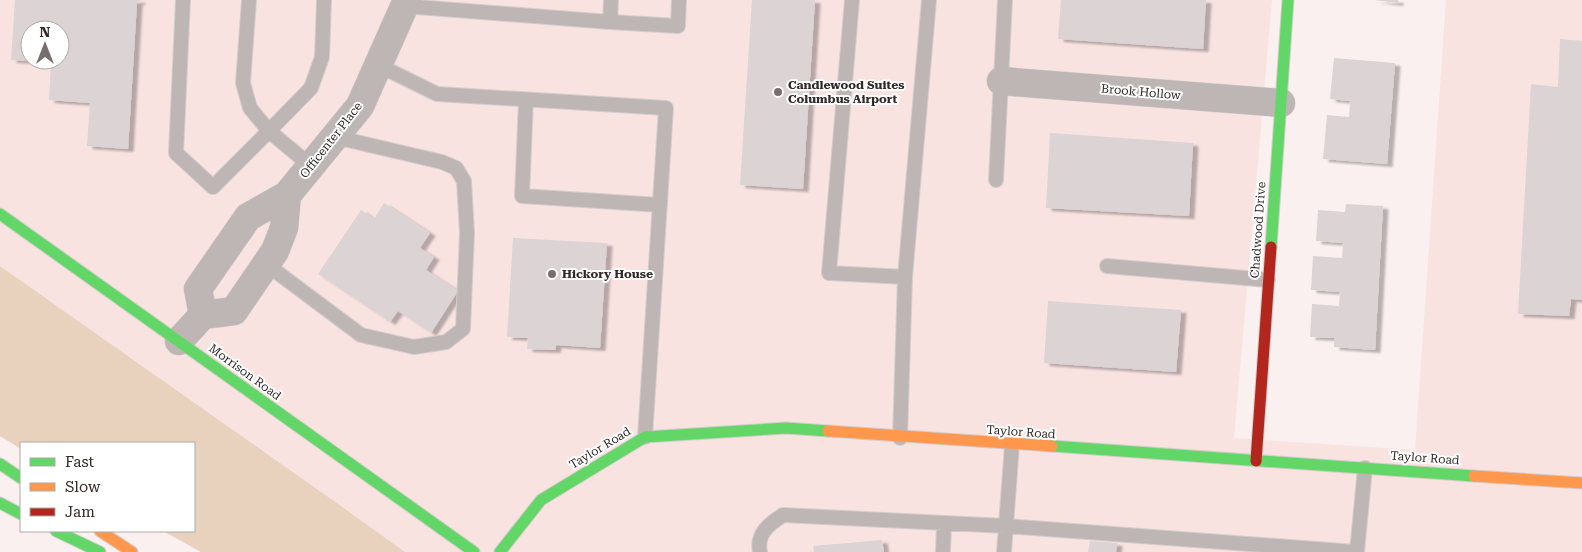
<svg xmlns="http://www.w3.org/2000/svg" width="1582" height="552" viewBox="0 0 1582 552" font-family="'Roboto Serif',serif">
	<defs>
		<filter id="shadow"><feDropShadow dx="5.5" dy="3" stdDeviation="1" flood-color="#0004"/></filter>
	</defs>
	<rect width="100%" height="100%" fill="#faf0ef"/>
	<path fill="#f8e3e1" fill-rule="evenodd" d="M 0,0 L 1272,0 L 1234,438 L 1415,450 L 1446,0 L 1582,0 L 1582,552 L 405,552 L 0,266 ZM 30,30 L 60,30 L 60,60 L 30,60 Z"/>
	<path fill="#e8d2be" d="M 0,266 L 348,511 L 405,552 L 201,552 L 163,531 L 194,531 L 194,443 L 21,443 L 21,449 L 0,436 Z"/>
	<path fill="#dcd3d4" filter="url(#shadow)" d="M 15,0 L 141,0 L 137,3 L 128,149 L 87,146 L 90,103 L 49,100 L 51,62 L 42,60 L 60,60 L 60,30 L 30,30 L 30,61 L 11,60 Z
		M 752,0 L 815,0 L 803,189 L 740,185 Z
		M 1061,0 L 1206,0 L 1203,49 L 1058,39 Z
		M 1374,0 L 1398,0 L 1398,3 Z
		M 1560,39 L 1582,41 L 1582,300 L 1571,299 L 1569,316 L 1518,314 L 1531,84 L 1558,87 Z
		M 1334,58 L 1395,63 L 1387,164 L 1323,159 L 1327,115 L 1349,117 L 1350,101 L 1330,99 Z
		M 1050,133 L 1193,143 L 1189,216 L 1046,208 Z
		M 384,203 L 430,233 L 420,248 L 434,257 L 426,270 L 458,291 L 431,333 L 398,311 L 390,322 L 318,274 L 361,210 L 374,219 Z
		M 1346,204 L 1383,206 L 1375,350 L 1334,347 L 1334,338 L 1310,337 L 1312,304 L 1339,306 L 1340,292 L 1311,290 L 1313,256 L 1342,258 L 1343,243 L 1316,241 L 1318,210 L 1345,212 Z
		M 513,238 L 607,243 L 600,348 L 556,345 L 555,350 L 527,349 L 528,338 L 507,337 Z
		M 1048,301 L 1181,310 L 1176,372 L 1044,363 Z
		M 882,540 L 884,552 L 814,552 L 813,546 Z
		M 1090,541 L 1117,543 L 1116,552 L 1088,552 Z"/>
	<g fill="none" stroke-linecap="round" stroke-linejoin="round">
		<g stroke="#d5cdcc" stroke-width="16">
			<path id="lane" d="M 183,0 L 176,153 L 213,187 L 269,131 L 311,166
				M 249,0 L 243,83 L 250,108 L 269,131 L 311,88 L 322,57 L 324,0
				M 852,0 L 829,273 L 905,277
				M 404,6 L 610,22 L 611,0
				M 610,22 L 678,26 L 679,0
				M 378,65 L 437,94 L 666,108 L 645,437
				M 526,100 L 522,196 L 660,205
				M 996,180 L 1005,0
				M 266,264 L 361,335 L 414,347 L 446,342 L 463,329 L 467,233 L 464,181 L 456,168 L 442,162 L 335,137
				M 1107,266 L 1268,280
				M 900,438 L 905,277 L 929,0
				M 760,552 C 756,534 769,524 783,515 L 1006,526 L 1356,552
				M 943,552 L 944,523
				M 1004,552 L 1012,445
				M 1357,552 L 1365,468"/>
		</g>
		<g stroke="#d5cdcc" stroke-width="29">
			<path id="street" d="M 1001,81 L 1281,103
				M 203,315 L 198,289 L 248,217 L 287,195 L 360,106 L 407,0
				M 179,341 L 203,315 L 234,311 L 275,251 L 284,228 L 287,195"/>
		</g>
		<g stroke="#d5cdcc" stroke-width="13">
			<path id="fast" d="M 0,214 L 474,552
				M 1271,247 L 1288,0
				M 1052,446 L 1474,476
				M 0,464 L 21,478
				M 0,503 L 21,514
				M 56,531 L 100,552
				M 500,552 L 541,500 L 645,437 L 786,428 L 828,431"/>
		</g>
		<g stroke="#d5cdcc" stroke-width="13">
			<path id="slow" d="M 828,431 L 1052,446
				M 1474,476 L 1582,483
				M 100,531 L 132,552"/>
		</g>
		<g stroke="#d5cdcc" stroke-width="13">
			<path id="jam" d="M 1256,461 L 1271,247"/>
		</g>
		<use href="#lane" stroke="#beb6b4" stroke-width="14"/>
		<use href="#street" stroke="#beb6b4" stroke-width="28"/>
		<use href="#fast" stroke="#63d668" stroke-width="11"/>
		<use href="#slow" stroke="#ff974d" stroke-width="11"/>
		<use href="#jam" stroke="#b3261e" stroke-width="11"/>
	</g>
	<g fill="#776f6e" stroke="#fff" stroke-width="2">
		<circle cx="778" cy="92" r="5"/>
		<circle cx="552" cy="274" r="5"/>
	</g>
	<g text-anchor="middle" stroke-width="4" stroke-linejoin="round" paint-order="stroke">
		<g font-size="12" font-weight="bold" fill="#312928" stroke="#fff" text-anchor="start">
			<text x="788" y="89">Candlewood Suites<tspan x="788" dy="14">Columbus Airport</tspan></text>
			<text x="562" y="278">Hickory House</text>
		</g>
		<g font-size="12" fill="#312928" stroke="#fff">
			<text transform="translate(1141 92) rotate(5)" y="4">Brook Hollow</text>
			<text transform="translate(331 140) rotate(-52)" y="4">Officenter Place</text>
			<text transform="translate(1258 230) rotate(-86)" y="4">Chadwood Drive</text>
			<text transform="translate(245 372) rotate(36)" y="4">Morrison Road</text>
			<text transform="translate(1021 432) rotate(4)" y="4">Taylor Road</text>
			<text transform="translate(600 448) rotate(-31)" y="4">Taylor Road</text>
			<text transform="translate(1425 458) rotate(4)" y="4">Taylor Road</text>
		</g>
	</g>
	<rect x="20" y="442" width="175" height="90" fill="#ffffff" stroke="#ada9a9"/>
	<rect x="30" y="458" width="25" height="8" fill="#63d668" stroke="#ada9a9"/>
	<text x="65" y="467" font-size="15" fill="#312928">Fast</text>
	<rect x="30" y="483" width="25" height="8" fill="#ff974d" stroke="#ada9a9"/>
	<text x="65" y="492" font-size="15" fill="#312928">Slow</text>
	<rect x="30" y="508" width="25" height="8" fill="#b3261e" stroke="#ada9a9"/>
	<text x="65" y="517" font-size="15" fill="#312928">Jam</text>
	<g transform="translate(45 45)"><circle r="24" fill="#ffffff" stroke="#ada9a9"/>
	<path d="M0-4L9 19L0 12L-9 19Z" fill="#776f6e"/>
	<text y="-8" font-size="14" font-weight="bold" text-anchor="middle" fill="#312928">N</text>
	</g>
</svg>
